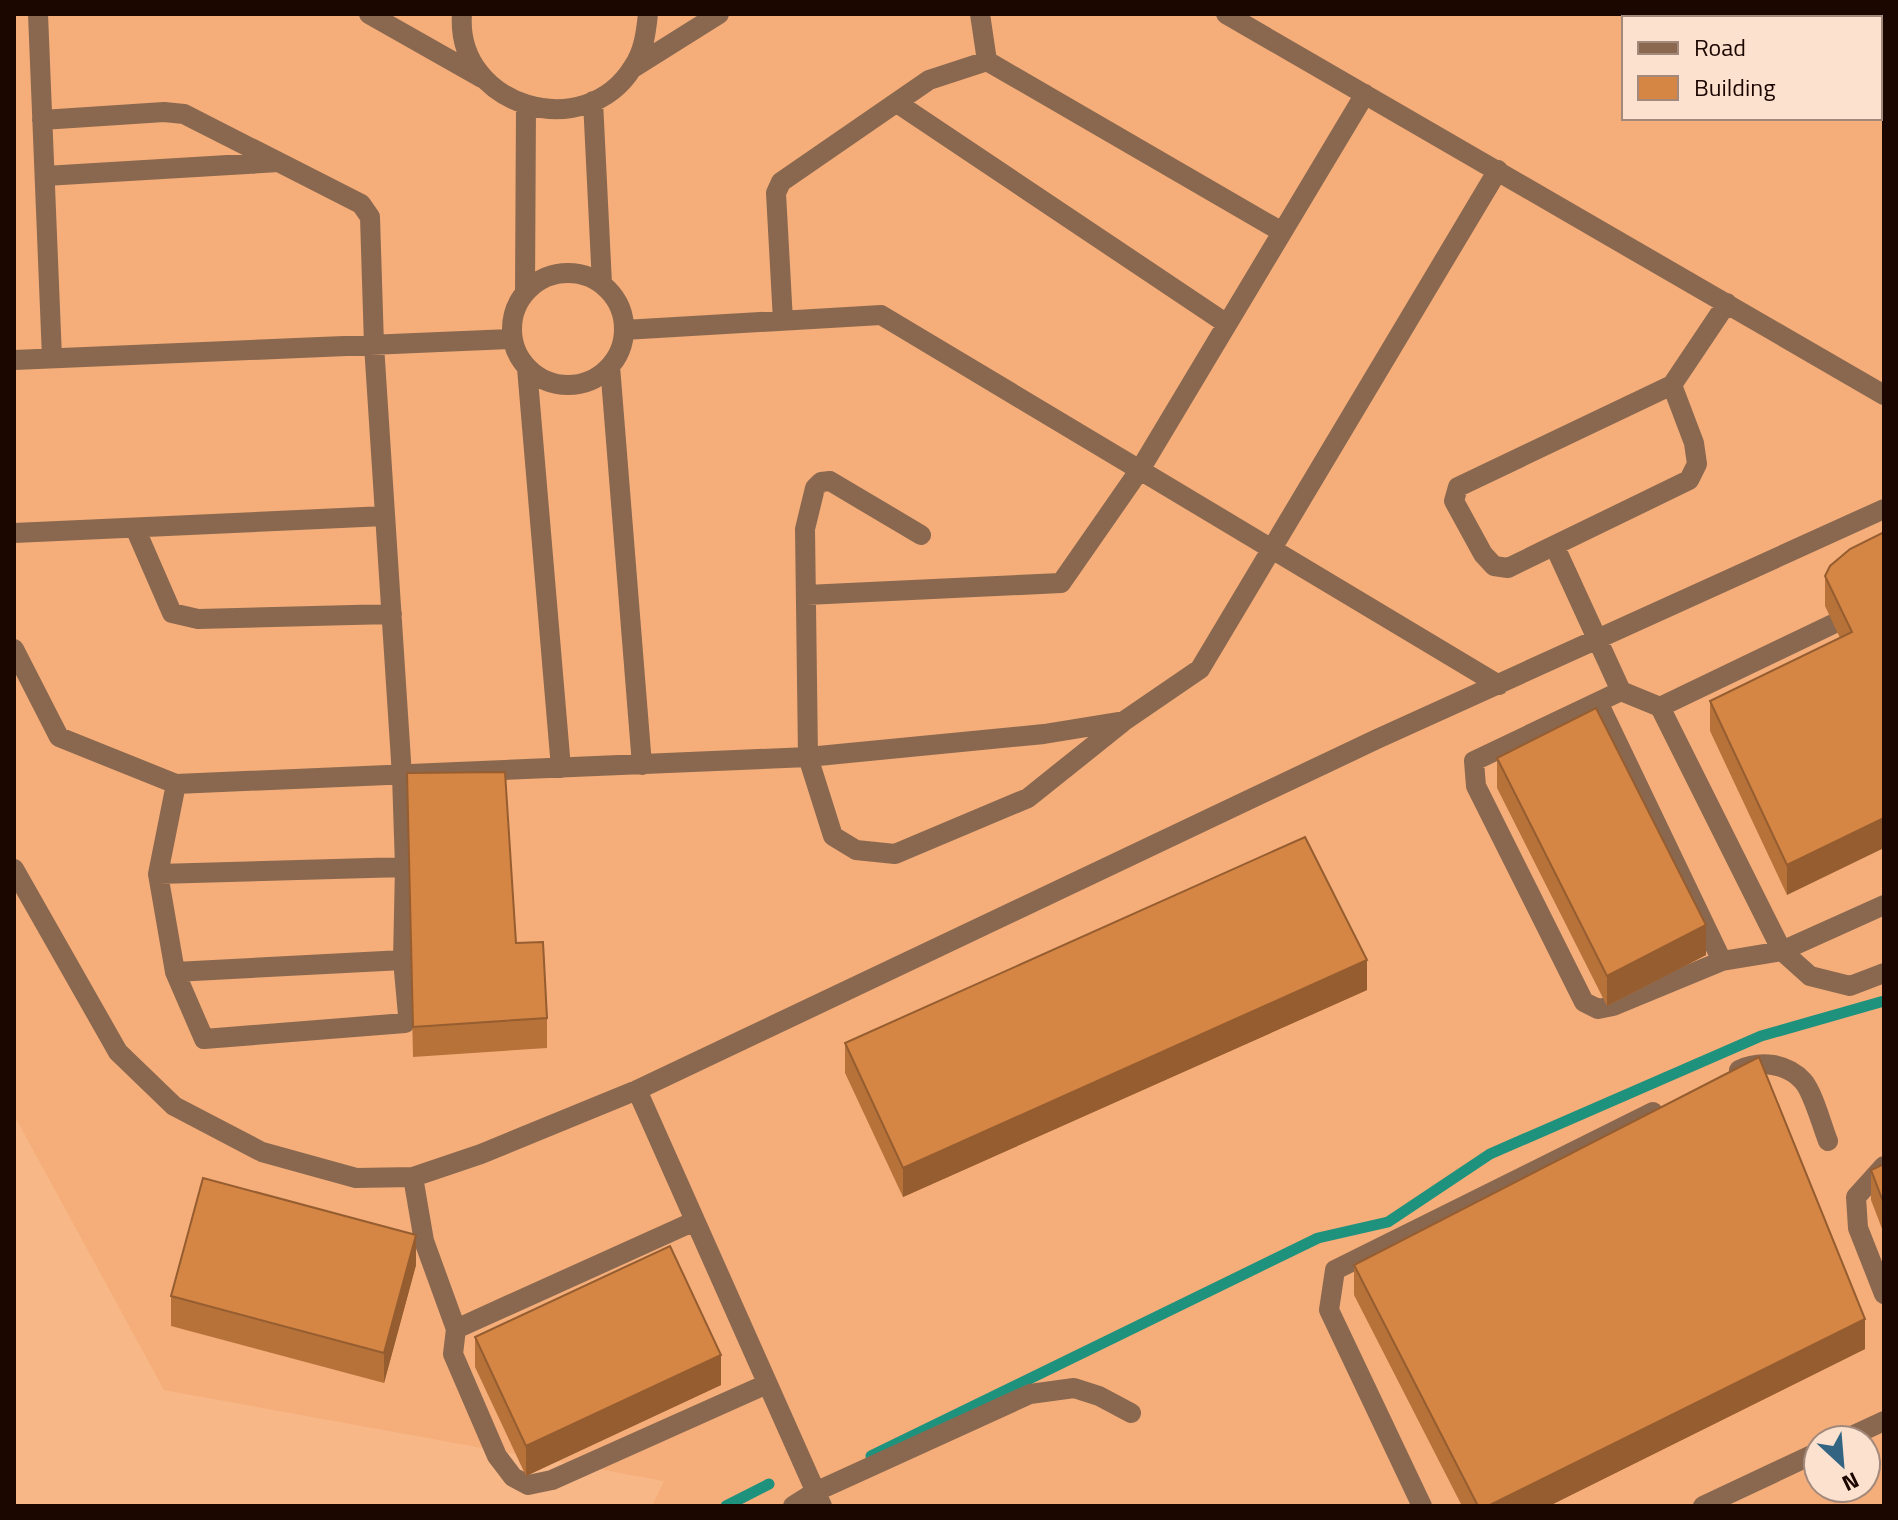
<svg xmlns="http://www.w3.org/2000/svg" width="1898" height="1520" viewBox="0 0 1898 1520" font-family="'Titillium Web',sans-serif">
	<rect width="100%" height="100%" fill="#f7b787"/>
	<path fill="#f5ae7a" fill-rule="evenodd" d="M 14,14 L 1731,14 L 1738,18 L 1624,18 L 1624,118 L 1880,118 L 1880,97 L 1884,99 L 1884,1506 L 652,1506 L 664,1481 L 164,1390 L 14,1115 ZM 1818,1440 L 1866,1440 L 1866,1488 L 1818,1488 Z"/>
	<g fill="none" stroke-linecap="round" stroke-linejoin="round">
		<path stroke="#1f927d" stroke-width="11" d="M 871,1456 L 1318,1238 L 1388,1222 L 1490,1154 L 1761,1036 L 1884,1001
			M 726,1506 L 769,1484"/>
		<path stroke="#8a684f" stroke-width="20" d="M 38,14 L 52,358
			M 369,14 L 482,78
			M 462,14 C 455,107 585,145 633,67 C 644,51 646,32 648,14
			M 980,14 L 987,61
			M 1226,14 L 1884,395
			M 633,68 L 719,14
			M 593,101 L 602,284
			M 897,103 L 1227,324
			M 42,120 L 164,112 L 184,114 L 361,204 L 370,217 L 374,345 L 402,776 L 405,867 L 403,960 L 408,1015 L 405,1023 L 204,1039 L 175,972 L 158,874 L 176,784
			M 45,176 L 279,162
			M512 329a56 56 0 1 1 112 0a56 56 0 1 1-112 0Z
			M 525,292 L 526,106
			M 783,321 L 776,193 L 781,182 L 929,80 L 987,61 L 1282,232
			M 624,330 L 881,315 L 1499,685
			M 14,360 L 512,339
			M 610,366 L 642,765
			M 527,368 L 561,768
			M 1672,385 L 1458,487 L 1454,501 L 1483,554 L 1494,566 L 1508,568 L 1689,480 L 1697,464 L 1694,443 L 1672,385 L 1727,303
			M 135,528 L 172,613 L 198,619 L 392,614
			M 14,533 L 385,516
			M 921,535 L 830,481 L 821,482 L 815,488 L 805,529 L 808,757 L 833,836 L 856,850 L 895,854 L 1028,798 L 1123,722
			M 1555,547 L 1621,691 L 1660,707 L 1782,951 L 1810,976 L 1850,986 L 1884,973
			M 806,595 L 1061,583 L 1141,468 L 1365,94
			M 14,649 L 59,737 L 176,784 L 808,757 L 1044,734 L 1124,721 L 1200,669 L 1498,170
			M 1621,691 L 1474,761 L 1476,786 L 1584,1002 L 1598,1009 L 1613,1006 L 1722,961 L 1782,951 L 1884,905
			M 1598,702 L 1722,961
			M 1660,707 L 1833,624
			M 14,869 L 118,1052 L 174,1106 L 262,1152 L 356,1178 L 413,1177 L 481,1154 L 637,1090 L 1377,739 L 1884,509
			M 158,874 L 405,867
			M 175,972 L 403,960
			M 1739,1070 C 1760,1060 1787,1063 1803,1081 C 1813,1092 1822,1126 1828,1141
			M 637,1090 L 822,1506
			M 1884,1166 L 1856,1197 L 1858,1228 L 1884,1294
			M 413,1177 L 424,1241 L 456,1329 L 453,1354 L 497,1456 L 513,1477 L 528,1485 L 552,1480 L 767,1384
			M 456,1329 L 695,1221
			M 1843,1440 L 1884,1421
			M 793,1506 L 815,1492 L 1030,1394 L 1074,1388 L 1099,1396 L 1131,1413
			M 1422,1506 L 1329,1310 L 1335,1270 L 1653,1112
			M 1703,1506 L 1818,1452"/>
	</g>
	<path fill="#b7723a" d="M 1884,532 L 1787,895 L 1710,731 L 1710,701 L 1840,638 L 1825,606 L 1825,576 Z
		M 1497,758 L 1706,955 L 1607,1006 L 1497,788 Z
		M 407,773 L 516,943 L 547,1018 L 547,1048 L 413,1057 Z
		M 1367,990 L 903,1197 L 845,1073 L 845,1043 Z
		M 1884,1164 L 1884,1234 L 1871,1200 L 1871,1170 Z
		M 416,1265 L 384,1383 L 171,1326 L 171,1296 Z
		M 1354,1265 L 1865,1349 L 1549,1506 L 1462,1506 L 1354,1295 Z
		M 475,1337 L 721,1385 L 526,1476 L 475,1367 Z"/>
	<path fill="#955d30" d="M 1884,818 L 1884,848 L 1787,895 L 1787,865 Z
		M 1706,925 L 1706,955 L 1607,1006 L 1607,976 Z
		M 1367,960 L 1367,990 L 903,1197 L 903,1168 Z
		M 416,1235 L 416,1265 L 384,1383 L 384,1353 Z
		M 1865,1319 L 1865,1349 L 1549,1506 L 1488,1506 Z
		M 721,1355 L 721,1385 L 526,1476 L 526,1446 Z"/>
	<path fill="#d58544" stroke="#955d30" stroke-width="2" d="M 1884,532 L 1884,818 L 1787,865 L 1710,701 L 1852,632 L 1825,576 L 1830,566 L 1850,549 Z
		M 1596,708 L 1706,925 L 1607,976 L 1497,758 Z
		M 505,772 L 516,943 L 543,942 L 547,1018 L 413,1027 L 407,773 Z
		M 1305,837 L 1367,960 L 903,1168 L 845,1043 Z
		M 1759,1057 L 1865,1319 L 1488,1506 L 1478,1506 L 1354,1265 Z
		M 1884,1164 L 1884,1204 L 1871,1170 Z
		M 203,1178 L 416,1235 L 384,1353 L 171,1296 Z
		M 670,1246 L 721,1355 L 526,1446 L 475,1337 Z"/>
	<rect width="1898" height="1520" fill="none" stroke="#1c0600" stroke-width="32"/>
	<rect x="1622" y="16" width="260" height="104" fill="#fce1ce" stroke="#a2897c" stroke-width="2"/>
	<rect x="1638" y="42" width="40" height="12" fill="#8a684f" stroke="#a2897c" stroke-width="2"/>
	<text x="1694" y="56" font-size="24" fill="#1c0600">Road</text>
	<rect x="1638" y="76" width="40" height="24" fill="#d58544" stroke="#a2897c" stroke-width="2"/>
	<text x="1694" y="96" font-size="24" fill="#1c0600">Building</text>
	<g transform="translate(1842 1464) rotate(154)"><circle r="38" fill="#fce1ce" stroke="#a2897c" stroke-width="2"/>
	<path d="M0-6L14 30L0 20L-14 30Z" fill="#336583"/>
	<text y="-12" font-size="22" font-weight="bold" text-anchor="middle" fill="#1c0600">N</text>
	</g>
</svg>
